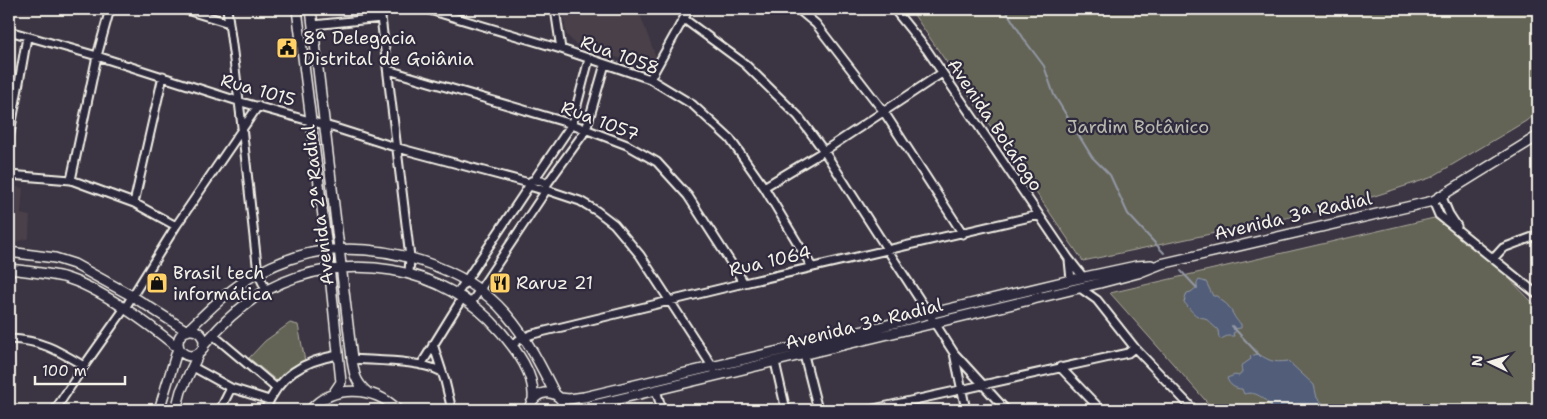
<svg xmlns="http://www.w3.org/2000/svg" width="1547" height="419" viewBox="0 0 1547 419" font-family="'Shantell Sans',sans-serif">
	<rect width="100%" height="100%" fill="#3b3442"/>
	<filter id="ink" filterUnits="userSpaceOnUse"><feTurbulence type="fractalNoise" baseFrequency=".02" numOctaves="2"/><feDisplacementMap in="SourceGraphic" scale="10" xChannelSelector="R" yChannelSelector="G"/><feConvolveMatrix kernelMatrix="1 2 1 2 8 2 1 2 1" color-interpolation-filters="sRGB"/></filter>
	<g filter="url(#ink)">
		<path fill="#494049" d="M 563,9 L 638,9 L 656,57 L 653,64 L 647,66 L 640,65 L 575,44 L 566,34 Z
			M 9,183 L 16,183 L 16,187 L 23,188 L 21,214 L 30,216 L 29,238 L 16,242 L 9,241 Z"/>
		<path fill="#646456" stroke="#acaa9f" d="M 910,9 L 1538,9 L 1538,111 L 1526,121 L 1430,178 L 1347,205 L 1083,261 Z
			M 1434,218 L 1496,265 L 1538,308 L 1538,410 L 1214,410 L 1110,293 Z
			M 290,323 L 298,325 L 305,361 L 277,381 L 249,358 L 265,341 Z"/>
		<path fill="#515d79" stroke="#9298a5" d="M 1199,280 L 1206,282 L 1213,296 L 1217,296 C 1220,301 1226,302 1229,307 C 1233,313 1235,320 1241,324 L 1241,328 L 1233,329 L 1237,331 L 1233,333 L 1234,336 L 1227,336 L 1221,339 L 1219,338 L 1218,330 L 1205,318 C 1195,318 1190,309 1184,302 L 1187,293 L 1191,292 L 1197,287 L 1197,283 Z
			M 1258,354 C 1271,361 1272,363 1288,361 L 1314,385 L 1317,398 L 1330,410 L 1275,410 C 1266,401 1258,390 1244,394 L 1242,389 C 1235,389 1229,385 1227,378 L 1235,375 L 1239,376 L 1242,372 L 1241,366 L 1251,359 L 1250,356 Z"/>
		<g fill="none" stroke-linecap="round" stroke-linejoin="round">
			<path stroke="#9298a5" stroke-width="2" d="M 1005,9 L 1026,42 L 1044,66 L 1054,95 L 1092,157 L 1110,175 L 1128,214 L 1164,253
				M 1181,271 L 1197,288
				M 1232,326 L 1260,356"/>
			<g stroke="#f4f1e8" stroke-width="11">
				<path id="minor" d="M 183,9 L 229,23
					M 227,9 C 240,96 248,185 258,273 L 266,290
					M 380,9 L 410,257 L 409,273
					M 426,9 L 561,49 L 650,79 L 693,105 L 730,139 L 764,187 L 812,267
					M 555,9 L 561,49
					M 798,9 L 816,24 L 884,112 L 963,234
					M 894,9 L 927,50 L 1069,259 L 1083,277
					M 684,19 L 745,64 L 798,116 L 824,151 L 954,353 L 966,410
					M 313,25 L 381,18
					M 9,31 L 97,56 L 241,102 L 335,128 L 398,148 L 529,183
					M 388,70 L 572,124 L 627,145 L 657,162 L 688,196 L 744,283
					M 650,79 L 689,9
					M 9,139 L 27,37
					M 9,175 L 71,180 L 134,203 L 176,226
					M 71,180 L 97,56 L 110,9
					M 534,180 L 572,124 L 589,59
					M 534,180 L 542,181 L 547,184 L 546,191 L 529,186 L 531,181 Z
					M 547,184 L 586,130 L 605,64
					M 764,187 L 824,151 L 942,73
					M 547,190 L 580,201 L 597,211 L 614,224 L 640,255 L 714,369
					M 1441,195 L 1449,214 L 1457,226
					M 1433,201 L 1439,215 L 1538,295
					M 134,203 L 163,76
					M 1493,259 L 1503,248 L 1538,235
					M 1069,260 L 1071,280
					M 1080,288 L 1097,300 L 1135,348 L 1194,410
					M 457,294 L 529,186
					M 471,303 L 545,192
					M 213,335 L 276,388
					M 9,339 C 41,340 57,350 84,366
					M 433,344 L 445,381 L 452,410
					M 512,345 L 520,339 L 533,334 L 744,283 L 1039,215
					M 954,353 L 1006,410
					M 804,355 L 818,410
					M 352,359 C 378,361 420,360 442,372
					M 775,362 L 786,410
					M 421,365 L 463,297
					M 193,367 L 231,388 L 269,400
					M 1060,367 L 1101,410
					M 656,390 L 662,410
					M 55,410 L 84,366 L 125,308 L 176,226 L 258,106
					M 220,410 L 231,388
					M 265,410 C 279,376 302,361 338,355
					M 869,410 L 1128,353 L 1134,348"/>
			</g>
			<g stroke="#f4f1e8" stroke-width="12">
				<path id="major" d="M 297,9 L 328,256 L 341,382 L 333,394
					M 311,9 L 352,359 C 354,373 355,382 367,392
					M 9,252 L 55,258 L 74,264 L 132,296 L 187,331
					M 9,269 C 27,271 45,273 63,277 C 99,287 149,324 178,348
					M178 343a13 13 0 1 1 26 0a13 13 0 1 1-26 0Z
					M 188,330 C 210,309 230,288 258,273 C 277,263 300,254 322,251 C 384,243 464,265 506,314 C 527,338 541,366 555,394
					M 204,345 C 222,323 242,304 267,290 C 345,248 444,265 501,332 C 517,351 535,374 533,399
					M 560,398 L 569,399 L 584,397 L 872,329 L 928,314 L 1071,280 L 1136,266 L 1151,265
					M 159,410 L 178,348
					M 176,410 L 181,391 L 198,355
					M 310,410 C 333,384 374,386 398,410
					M 529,410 C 533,387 562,387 565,410
					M 573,410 L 1100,283 L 1138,273 L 1161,264 L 1433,201 L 1538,136"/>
			</g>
			<use href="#minor" stroke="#2f2a3d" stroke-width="7"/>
			<use href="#major" stroke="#2f2a3d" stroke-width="9"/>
		</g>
	</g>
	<defs>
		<g id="civic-square" transform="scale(1.125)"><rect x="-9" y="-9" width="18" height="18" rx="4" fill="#ffd166" stroke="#2f2a3d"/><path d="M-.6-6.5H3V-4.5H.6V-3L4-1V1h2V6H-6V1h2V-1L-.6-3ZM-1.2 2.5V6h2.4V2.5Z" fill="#111"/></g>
		<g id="shop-square" transform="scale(1.125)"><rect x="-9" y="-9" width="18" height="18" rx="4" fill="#ffd166" stroke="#2f2a3d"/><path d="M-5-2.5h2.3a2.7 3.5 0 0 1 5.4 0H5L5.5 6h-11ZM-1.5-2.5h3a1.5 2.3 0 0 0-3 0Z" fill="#111"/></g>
		<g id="restaurant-square" transform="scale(1.125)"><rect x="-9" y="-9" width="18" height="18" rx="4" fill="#ffd166" stroke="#2f2a3d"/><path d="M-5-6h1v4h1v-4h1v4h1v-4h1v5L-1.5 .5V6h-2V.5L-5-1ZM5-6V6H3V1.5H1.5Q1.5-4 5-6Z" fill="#111"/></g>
	</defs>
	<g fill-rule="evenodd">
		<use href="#civic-square" x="287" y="48"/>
		<use href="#shop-square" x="157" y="283"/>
		<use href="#restaurant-square" x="500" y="283"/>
	</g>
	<g text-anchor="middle" stroke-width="4.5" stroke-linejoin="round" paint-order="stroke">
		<g font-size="18" fill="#f4f1e8" stroke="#2f2a3d" text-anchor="start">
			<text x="303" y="44">8ª Delegacia<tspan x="303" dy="21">Distrital de Goiânia</tspan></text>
			<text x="173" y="279">Brasil tech<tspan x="173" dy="21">informática</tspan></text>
			<text x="516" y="289">Raruz 21</text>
		</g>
		<g font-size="18" fill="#f4f1e8" stroke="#2f2a3d">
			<text transform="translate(620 55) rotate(20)" y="6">Rua 1058</text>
			<text transform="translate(258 90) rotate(16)" y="6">Rua 1015</text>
			<text transform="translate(600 121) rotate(21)" y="6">Rua 1057</text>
			<text transform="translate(995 125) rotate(56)" y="6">Avenida Botafogo</text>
			<text transform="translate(318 205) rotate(-97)" y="6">Avenida 2ª Radial</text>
			<text transform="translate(1293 216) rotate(-13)" y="6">Avenida 3ª Radial</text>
			<text transform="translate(770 261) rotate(-13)" y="6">Rua 1064</text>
			<text transform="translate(864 324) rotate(-14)" y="6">Avenida 3ª Radial</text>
		</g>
		<g font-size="18" fill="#bab9ae" stroke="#2f2a3d">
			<text x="1138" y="133">Jardim Botânico</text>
		</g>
	</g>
	<rect width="1547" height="419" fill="none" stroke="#2f2a3d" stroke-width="30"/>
	<rect x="15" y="15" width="1517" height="389" fill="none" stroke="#f4f1e8" stroke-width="2" filter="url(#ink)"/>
	<g transform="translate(1490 362) rotate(275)" stroke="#2f2a3d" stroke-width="4" paint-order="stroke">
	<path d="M0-4L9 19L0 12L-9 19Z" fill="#f4f1e8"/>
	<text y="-8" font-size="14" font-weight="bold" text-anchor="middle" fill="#f4f1e8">N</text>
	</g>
	<path d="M35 376v8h90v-8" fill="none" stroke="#f4f1e8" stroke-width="2.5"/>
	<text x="42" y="376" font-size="15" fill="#f4f1e8" stroke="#2f2a3d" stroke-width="4" paint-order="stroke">100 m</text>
</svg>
